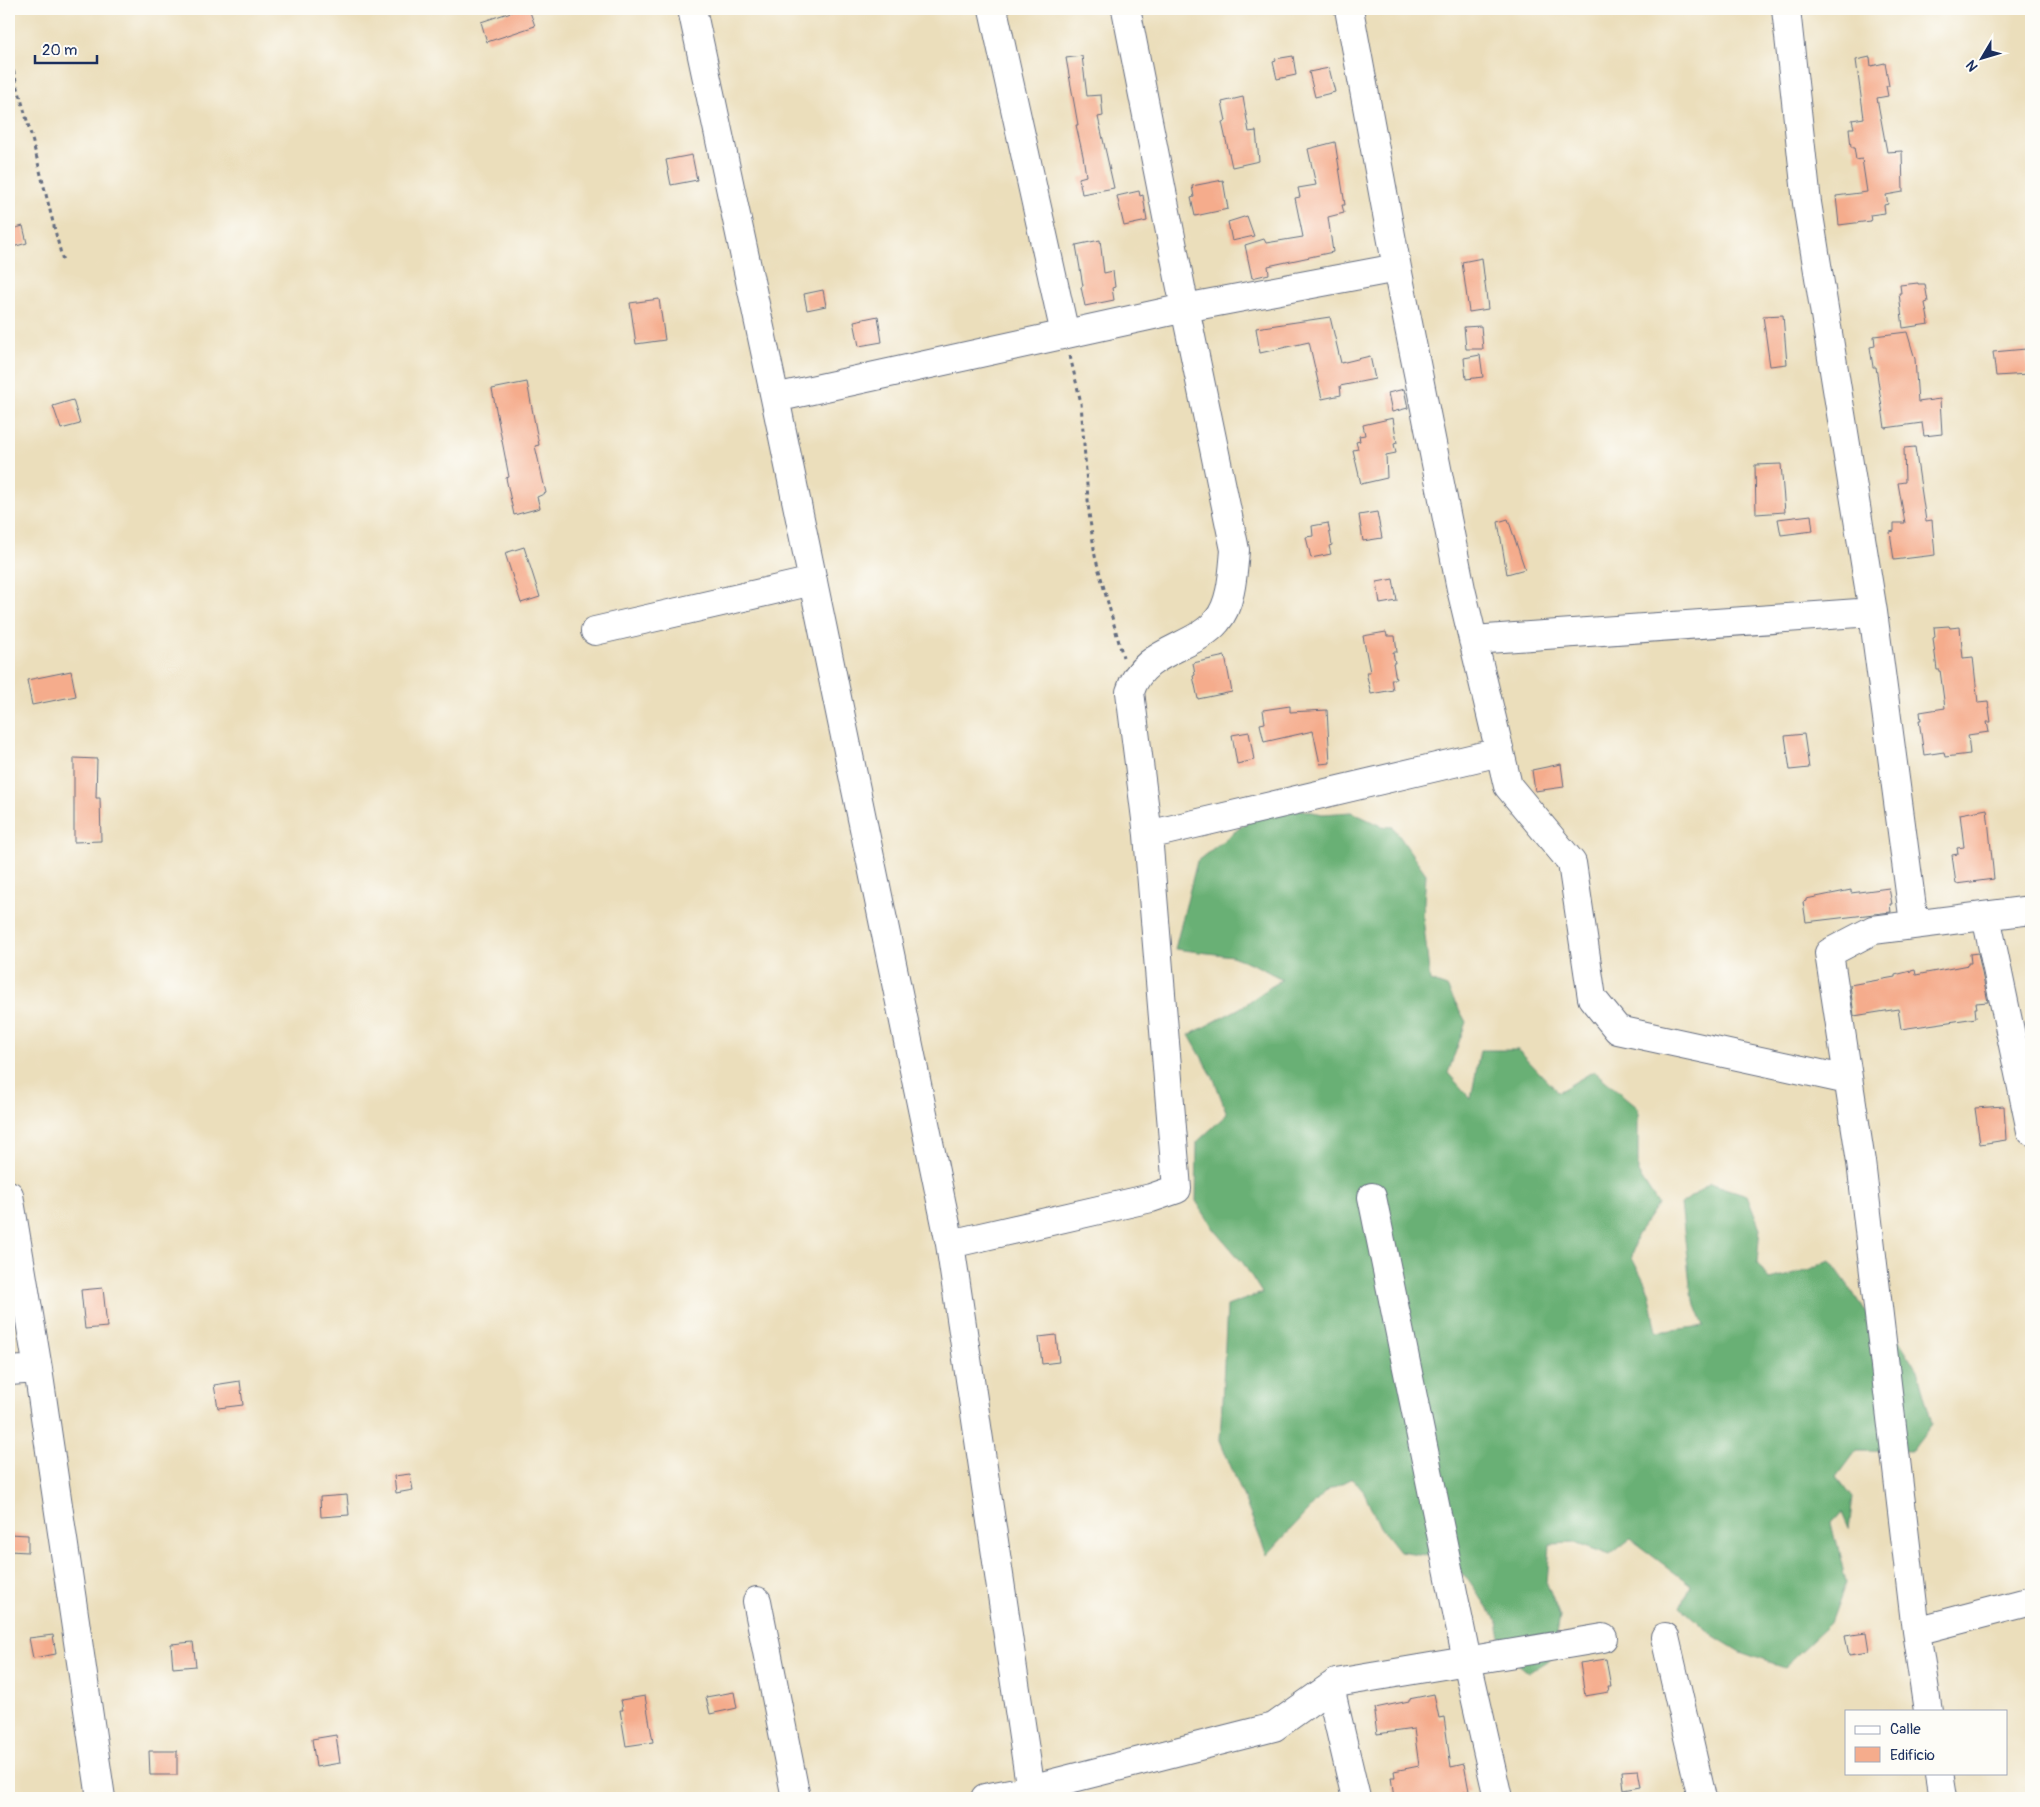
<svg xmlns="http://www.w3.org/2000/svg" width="2040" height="1807" viewBox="0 0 2040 1807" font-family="Pangolin,sans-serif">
	<rect width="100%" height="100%" fill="#fdfcf7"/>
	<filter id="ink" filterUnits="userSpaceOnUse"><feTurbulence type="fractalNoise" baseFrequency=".02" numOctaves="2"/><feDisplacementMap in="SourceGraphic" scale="10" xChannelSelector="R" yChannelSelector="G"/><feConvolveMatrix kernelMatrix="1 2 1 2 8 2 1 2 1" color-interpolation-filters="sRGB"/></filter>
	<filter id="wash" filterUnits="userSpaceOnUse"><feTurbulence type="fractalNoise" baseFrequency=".0096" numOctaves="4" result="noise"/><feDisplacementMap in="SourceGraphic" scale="20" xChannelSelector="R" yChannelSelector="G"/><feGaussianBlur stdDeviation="1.12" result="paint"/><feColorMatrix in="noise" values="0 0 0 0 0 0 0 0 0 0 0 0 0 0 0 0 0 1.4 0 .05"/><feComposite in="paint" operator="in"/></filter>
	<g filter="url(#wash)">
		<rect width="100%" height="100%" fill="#ebdebb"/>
		<path fill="#69b074" stroke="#427069" d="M 1288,807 L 1323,814 L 1351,812 L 1382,826 L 1393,827 L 1426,874 L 1423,917 L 1430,981 L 1447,987 L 1466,1022 L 1448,1073 L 1471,1099 L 1480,1050 L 1518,1050 L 1558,1092 L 1594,1071 L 1638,1108 L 1638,1173 L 1658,1204 L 1636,1236 L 1632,1257 L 1649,1291 L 1657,1332 L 1704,1326 L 1691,1293 L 1681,1204 L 1710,1183 L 1747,1195 L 1760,1228 L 1757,1263 L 1769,1280 L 1803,1272 L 1830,1260 L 1853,1292 L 1863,1310 L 1895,1334 L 1917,1369 L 1932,1424 L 1911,1451 L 1857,1450 L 1837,1477 L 1853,1498 L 1849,1528 L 1842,1512 L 1832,1523 L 1846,1582 L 1831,1623 L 1784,1667 L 1740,1652 L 1709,1633 L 1681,1607 L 1691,1585 L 1630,1539 L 1610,1555 L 1577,1543 L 1550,1544 L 1547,1584 L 1560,1617 L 1553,1657 L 1528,1673 L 1504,1653 L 1498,1623 L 1468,1579 L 1445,1558 L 1399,1551 L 1380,1527 L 1364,1492 L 1352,1478 L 1326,1491 L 1267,1555 L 1220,1440 L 1227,1306 L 1262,1293 L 1243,1263 L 1214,1229 L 1196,1201 L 1197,1142 L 1227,1114 L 1214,1079 L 1189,1035 L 1240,1008 L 1282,979 L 1253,964 L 1232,956 L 1175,949 L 1197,861 L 1246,823 Z"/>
		<g id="blocks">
			<path fill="#f5ac8c" d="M 520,9 L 529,9 L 535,26 L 487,42 L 481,22 Z
				M 1082,56 L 1087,96 L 1101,95 L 1103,116 L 1098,117 L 1114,188 L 1082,194 L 1079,178 L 1086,176 L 1083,156 L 1076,125 L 1078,125 L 1066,58 Z
				M 1293,56 L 1296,75 L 1277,79 L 1273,62 L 1276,61 L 1275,59 Z
				M 1870,57 L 1871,66 L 1885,63 L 1889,86 L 1886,86 L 1888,96 L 1877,98 L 1887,152 L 1902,151 L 1903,192 L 1886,195 L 1888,204 L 1884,205 L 1885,213 L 1870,215 L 1871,221 L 1839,225 L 1836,196 L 1867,192 L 1862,159 L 1856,160 L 1854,147 L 1851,147 L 1849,128 L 1854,128 L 1852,120 L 1864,118 L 1856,60 Z
				M 1329,68 L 1335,92 L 1315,97 L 1309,72 Z
				M 1243,97 L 1249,132 L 1256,131 L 1259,161 L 1232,167 L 1222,122 L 1226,121 L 1222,102 Z
				M 1335,142 L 1345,205 L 1342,205 L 1344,213 L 1328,217 L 1333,252 L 1268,266 L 1269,274 L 1252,278 L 1245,245 L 1264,239 L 1266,243 L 1303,237 L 1295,198 L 1300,197 L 1298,188 L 1316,185 L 1308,149 Z
				M 692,155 L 697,180 L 671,185 L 666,160 Z
				M 1223,180 L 1228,209 L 1195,216 L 1191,198 L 1194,197 L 1192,186 Z
				M 1139,191 L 1140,196 L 1143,195 L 1147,221 L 1124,226 L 1117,196 Z
				M 1247,216 L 1254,236 L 1232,241 L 1228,222 Z
				M 23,226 L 27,243 L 9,248 L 9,230 Z
				M 1100,240 L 1104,273 L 1113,271 L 1115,287 L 1112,288 L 1114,300 L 1085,306 L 1081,287 L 1083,286 L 1076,245 Z
				M 1482,258 L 1488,309 L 1469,312 L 1462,262 Z
				M 1918,283 L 1918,284 L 1925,284 L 1928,302 L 1925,303 L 1929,324 L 1903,328 L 1899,293 L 1901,293 L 1900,285 Z
				M 823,290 L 826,306 L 807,310 L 804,294 Z
				M 659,299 L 665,340 L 636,344 L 630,303 Z
				M 1783,315 L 1787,364 L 1770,366 L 1763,316 Z
				M 878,316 L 882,342 L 859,346 L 854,321 Z
				M 1330,317 L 1341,363 L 1370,356 L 1375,379 L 1340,386 L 1341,395 L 1322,399 L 1309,342 L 1260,353 L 1256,328 Z
				M 1481,326 L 1483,349 L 1466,349 L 1464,327 Z
				M 1907,332 L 1915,359 L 1918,402 L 1940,399 L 1942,434 L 1924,436 L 1922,423 L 1885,428 L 1876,367 L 1873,367 L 1870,347 L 1875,346 L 1874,336 Z
				M 2026,349 L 2028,374 L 1996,376 L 1993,352 Z
				M 1480,355 L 1483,377 L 1466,379 L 1464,358 Z
				M 527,382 L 539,445 L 535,446 L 546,493 L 537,497 L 540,508 L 514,515 L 506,478 L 509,477 L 492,389 Z
				M 1404,389 L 1408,408 L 1392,412 L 1388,393 Z
				M 73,400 L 80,424 L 61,429 L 53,406 Z
				M 1393,418 L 1397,443 L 1394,444 L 1396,453 L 1386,455 L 1387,478 L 1361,484 L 1353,450 L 1358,449 L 1356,442 L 1360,441 L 1359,436 L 1365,435 L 1363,425 Z
				M 1915,447 L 1926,521 L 1932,520 L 1935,555 L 1894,560 L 1890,532 L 1894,531 L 1894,523 L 1905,523 L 1898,483 L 1905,482 L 1904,448 Z
				M 1781,464 L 1785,512 L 1756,514 L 1755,465 Z
				M 1377,512 L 1382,538 L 1363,541 L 1359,515 Z
				M 1811,515 L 1813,531 L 1781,535 L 1778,519 Z
				M 1508,519 L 1525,569 L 1507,574 L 1498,522 Z
				M 1328,523 L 1332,545 L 1329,546 L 1331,554 L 1311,558 L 1306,537 L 1313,536 L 1312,526 Z
				M 524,547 L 540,597 L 521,603 L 505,553 Z
				M 1393,579 L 1397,601 L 1380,604 L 1377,582 Z
				M 1949,626 L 1950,628 L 1960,627 L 1963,658 L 1973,657 L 1978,703 L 1988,702 L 1991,722 L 1987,722 L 1989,732 L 1968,735 L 1970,754 L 1945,757 L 1944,752 L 1924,755 L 1919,720 L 1921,720 L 1920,712 L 1945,708 L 1940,670 L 1937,670 L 1933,638 L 1935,637 L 1934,627 Z
				M 1386,632 L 1387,636 L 1395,636 L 1397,652 L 1393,652 L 1395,663 L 1393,663 L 1396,679 L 1391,679 L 1393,690 L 1371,694 L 1366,672 L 1370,672 L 1363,636 Z
				M 1225,656 L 1232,692 L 1198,699 L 1193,676 L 1195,675 L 1193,663 Z
				M 71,671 L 76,696 L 32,705 L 27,680 Z
				M 1290,706 L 1290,712 L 1327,710 L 1330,763 L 1320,764 L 1313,731 L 1264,742 L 1260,724 L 1265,723 L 1263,710 Z
				M 1249,732 L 1254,760 L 1237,764 L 1232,735 Z
				M 1804,734 L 1809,768 L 1790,770 L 1785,736 Z
				M 74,758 L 97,759 L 96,798 L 100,798 L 101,841 L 74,842 Z
				M 1561,764 L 1564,787 L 1535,791 L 1532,770 Z
				M 1987,809 L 1994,879 L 1956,884 L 1952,855 L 1958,854 L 1957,848 L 1964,847 L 1960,814 Z
				M 1889,888 L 1892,904 L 1890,904 L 1891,912 L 1806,922 L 1803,902 L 1806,901 L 1806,899 L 1851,890 L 1851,893 Z
				M 1978,953 L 1988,1002 L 1976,1003 L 1977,1008 L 1975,1008 L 1976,1018 L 1901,1029 L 1898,1009 L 1854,1016 L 1850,985 L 1895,977 L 1895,975 L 1915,970 L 1916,975 L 1968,965 L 1968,963 L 1971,963 L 1970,954 Z
				M 2004,1106 L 2006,1140 L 1980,1144 L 1975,1108 Z
				M 103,1288 L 107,1327 L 85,1329 L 81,1290 Z
				M 1056,1335 L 1059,1362 L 1042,1364 L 1039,1337 Z
				M 240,1381 L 243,1405 L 218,1408 L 214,1385 Z
				M 410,1474 L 413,1490 L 396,1493 L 394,1476 Z
				M 347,1495 L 349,1515 L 321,1517 L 320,1497 Z
				M 9,1534 L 28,1535 L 28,1552 L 9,1551 Z
				M 1866,1633 L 1869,1652 L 1849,1655 L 1845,1636 Z
				M 53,1635 L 56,1654 L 33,1658 L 29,1638 Z
				M 193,1642 L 196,1666 L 173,1668 L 171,1644 Z
				M 1606,1659 L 1611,1687 L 1608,1687 L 1609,1692 L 1585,1696 L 1580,1663 Z
				M 734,1692 L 737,1708 L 710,1714 L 706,1697 Z
				M 1434,1694 L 1439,1718 L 1444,1717 L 1451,1767 L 1464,1764 L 1469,1791 L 1464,1792 L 1465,1798 L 1394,1798 L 1391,1777 L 1395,1777 L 1394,1771 L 1419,1766 L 1414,1729 L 1377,1734 L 1374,1713 L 1376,1713 L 1375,1708 L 1409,1701 L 1409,1699 Z
				M 645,1696 L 653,1742 L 626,1746 L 620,1710 L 623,1710 L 621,1700 Z
				M 336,1735 L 340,1763 L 316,1767 L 312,1739 Z
				M 149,1751 L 177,1751 L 177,1775 L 150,1775 Z
				M 1638,1770 L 1641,1787 L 1624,1790 L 1622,1771 Z"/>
		</g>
	</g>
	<g filter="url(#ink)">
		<use href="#blocks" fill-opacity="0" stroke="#646c7f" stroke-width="1"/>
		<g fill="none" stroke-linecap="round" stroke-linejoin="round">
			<g stroke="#646c7f" stroke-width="30">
				<path id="minor" d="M 692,9 L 775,398 L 950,1244 L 1032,1798
					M 993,9 L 1065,334
					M 1126,9 L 1185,308 L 1235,550 C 1233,571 1232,604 1217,621 C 1194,649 1142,650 1130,692 L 1148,835
					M 1349,9 L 1397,268 L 1461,589 L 1508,786 L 1572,863 L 1592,998 L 1618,1030 L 1848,1080
					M 1786,9 L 1807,203 L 1873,612 L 1914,923
					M 775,398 L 1185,308 L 1397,268
					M 595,631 L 813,581
					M 1473,640 L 1873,612
					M 1986,916 L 2031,1131
					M 9,1195 L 38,1369 L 101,1798
					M 1372,1197 L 1467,1661 L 1498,1798
					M 950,1244 L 1151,1198 L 1177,1189 L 1148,835 L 1500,752
					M 9,1371 L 38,1369
					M 757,1601 L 796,1798
					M 1916,1631 L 2031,1601
					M 1665,1637 L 1702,1798
					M 1330,1687 L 1356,1798
					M 1928,1711 L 1916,1631 L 1861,1162 L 1829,953 L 1873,930 L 2031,910
					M 1939,1773 L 1943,1798
					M 985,1798 L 1030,1789 L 1274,1727 L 1336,1683 L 1603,1638"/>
			</g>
			<path stroke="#646c7f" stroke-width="3" stroke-dasharray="4 4" stroke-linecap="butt" d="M 9,55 L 31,135 L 63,262
				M 1070,356 L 1081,403 L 1089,513 L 1095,556 L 1123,657"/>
			<use href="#minor" stroke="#fff" stroke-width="28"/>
		</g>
	</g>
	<rect width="2040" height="1807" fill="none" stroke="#fdfcf7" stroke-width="30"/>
	<rect x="1845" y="1710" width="162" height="65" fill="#fdfcf7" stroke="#a3aaba"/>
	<rect x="1855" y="1726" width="25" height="8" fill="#ffffff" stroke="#a3aaba"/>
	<text x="1890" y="1734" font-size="15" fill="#1b2f5e">Calle</text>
	<rect x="1855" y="1747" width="25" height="15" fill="#f5ac8c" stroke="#a3aaba"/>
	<text x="1890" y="1760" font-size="15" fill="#1b2f5e">Edificio</text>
	<g transform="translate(1982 58) rotate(232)" stroke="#fdfcf7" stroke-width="4" paint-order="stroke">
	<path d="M0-4L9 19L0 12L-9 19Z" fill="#1b2f5e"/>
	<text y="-8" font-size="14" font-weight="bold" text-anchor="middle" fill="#1b2f5e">N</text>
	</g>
	<path d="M35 55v8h62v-8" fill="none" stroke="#1b2f5e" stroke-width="2.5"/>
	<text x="42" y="55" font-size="15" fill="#1b2f5e" stroke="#fdfcf7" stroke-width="4" paint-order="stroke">20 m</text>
</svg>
